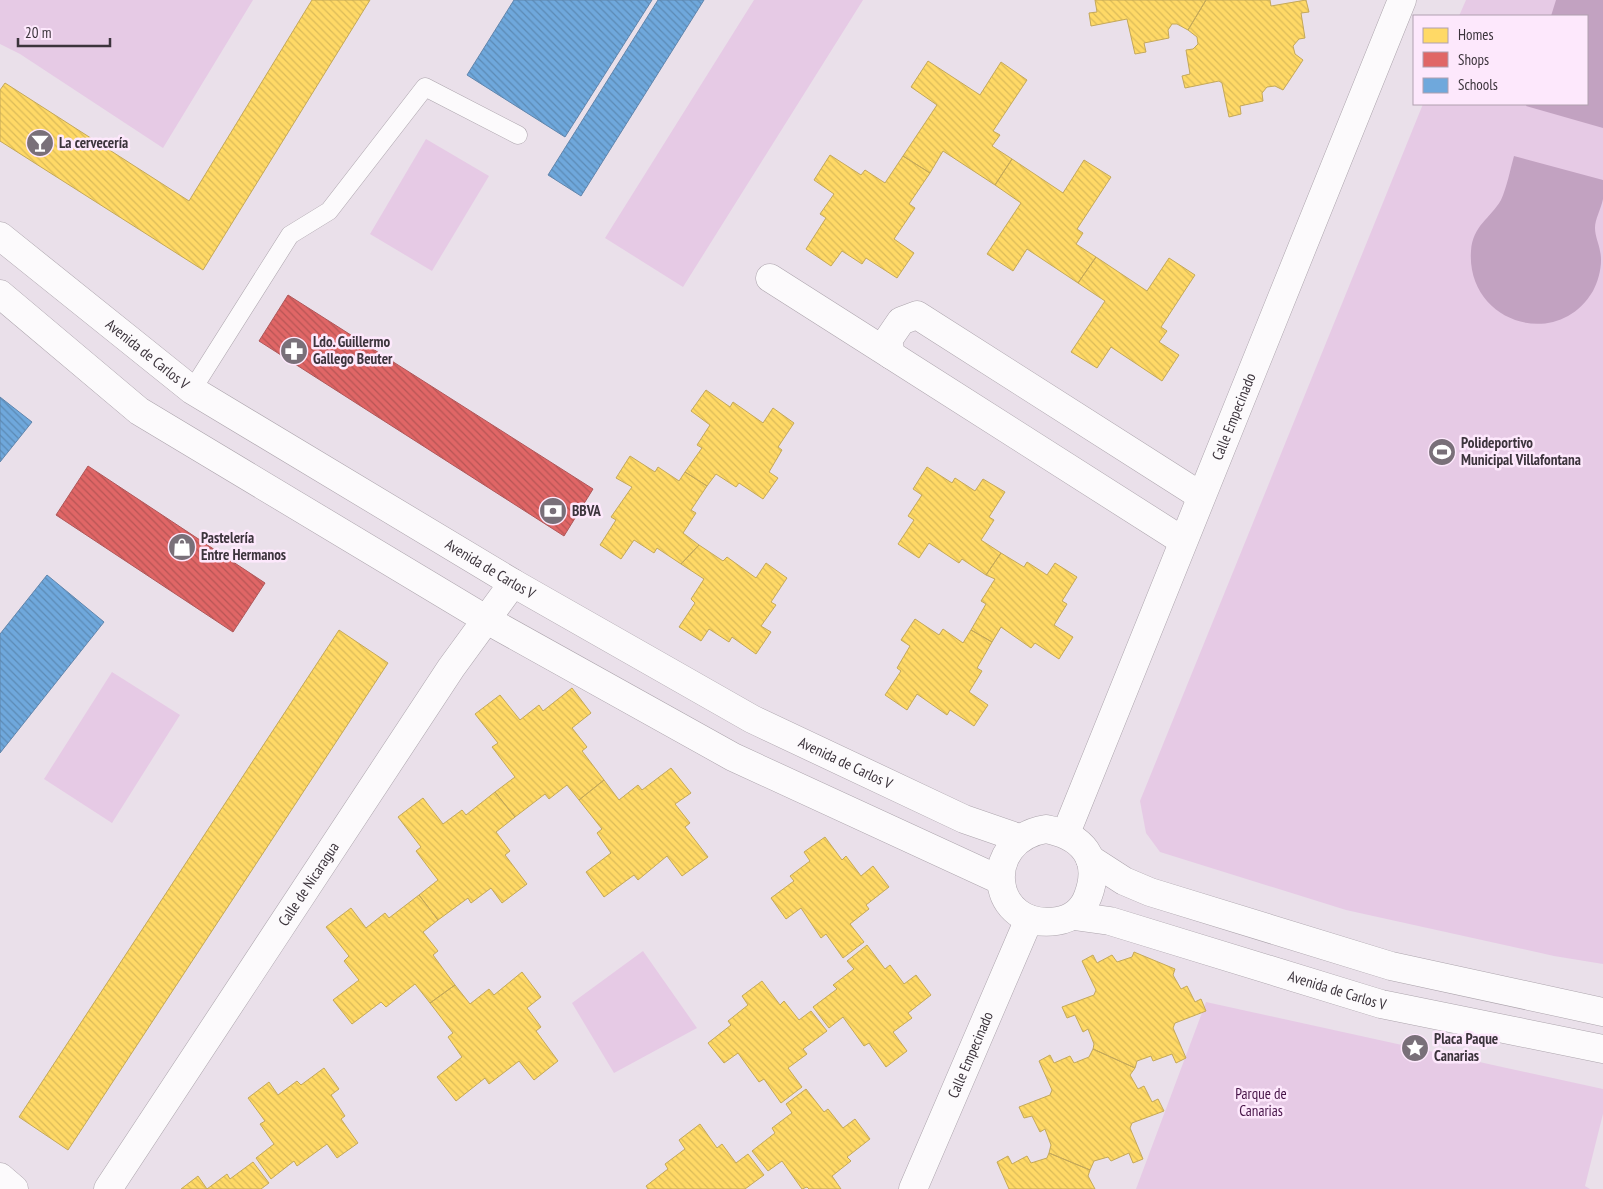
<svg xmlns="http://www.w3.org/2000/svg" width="1603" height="1189" viewBox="0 0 1603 1189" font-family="'PT Sans Narrow',sans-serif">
	<defs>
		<pattern id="homes-back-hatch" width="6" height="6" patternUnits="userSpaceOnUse" patternTransform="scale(1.25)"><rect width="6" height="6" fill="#ffd966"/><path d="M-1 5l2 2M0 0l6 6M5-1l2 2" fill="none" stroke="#dbbb59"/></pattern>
		<pattern id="shops-back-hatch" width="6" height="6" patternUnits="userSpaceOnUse" patternTransform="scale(1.25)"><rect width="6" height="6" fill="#e06666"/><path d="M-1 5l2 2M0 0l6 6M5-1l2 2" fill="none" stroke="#b75555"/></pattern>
		<pattern id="schools-back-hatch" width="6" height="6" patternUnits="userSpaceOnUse" patternTransform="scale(1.25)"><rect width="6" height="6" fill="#6fa8dc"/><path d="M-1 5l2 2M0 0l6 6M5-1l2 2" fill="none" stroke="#5c8ab4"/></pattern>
	</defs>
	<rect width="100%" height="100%" fill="#eae0ea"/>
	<path fill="#e6cae5" d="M 0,0 L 253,0 L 163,148 L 20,54 L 0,44 Z
		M 754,0 L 863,0 L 683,287 L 605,238 Z
		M 1466,0 L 1603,0 L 1603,964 L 1554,956 L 1346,910 L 1160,852 L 1146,833 L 1140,801 L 1423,104 L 1587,104 L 1587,16 L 1459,16 Z
		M 426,139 L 489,176 L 432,271 L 370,234 Z
		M 112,672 L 180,715 L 112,823 L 44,779 Z
		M 643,951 L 697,1028 L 614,1073 L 572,1003 Z
		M 1206,1002 L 1603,1089 L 1603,1114 L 1585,1186 L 1590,1189 L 1136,1189 Z"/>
	<path fill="#c2a2c1" d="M 1556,0 L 1603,0 L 1603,128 L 1526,106 L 1527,104 L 1587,104 L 1587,16 L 1551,16 Z
		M 1514,156 L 1603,180 C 1603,186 1603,193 1603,199 C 1601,209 1595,219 1595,228 C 1595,236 1599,244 1600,251 C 1603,263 1599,280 1593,291 C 1557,352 1466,322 1471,251 C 1473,225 1490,219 1501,200 C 1507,187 1510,170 1514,156 Z"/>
	<path fill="url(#homes-back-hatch)" stroke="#c4a859" d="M 312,0 L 370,0 L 203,270 L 0,141 L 0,90 L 5,83 L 189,201 Z
		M 1095,0 L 1206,0 L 1188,30 L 1177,24 L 1172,24 L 1168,30 L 1169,38 L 1144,43 L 1146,52 L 1135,54 L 1127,19 L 1091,26 L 1089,13 L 1097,12 Z
		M 1206,0 L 1270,0 L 1271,6 L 1306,0 L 1309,12 L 1301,13 L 1305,38 L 1299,39 L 1293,46 L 1295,54 L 1303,60 L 1283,90 L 1275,86 L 1267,87 L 1262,93 L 1263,101 L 1240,106 L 1241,114 L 1229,117 L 1222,83 L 1219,81 L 1185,88 L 1182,76 L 1190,74 L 1186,50 L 1193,49 L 1198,44 L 1197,37 L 1188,30 Z
		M 928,61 L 980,95 L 1001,62 L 1027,80 L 993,131 L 1000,135 L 992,146 L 1012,159 L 995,185 L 943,151 L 930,173 L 903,156 L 937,105 L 911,87 Z
		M 830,155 L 861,175 L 865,170 L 885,183 L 903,156 L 930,173 L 909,204 L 915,208 L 894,239 L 914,253 L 897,278 L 866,258 L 862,264 L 842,251 L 831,266 L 806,249 L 826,218 L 820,214 L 834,194 L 814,180 Z
		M 1012,159 L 1063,193 L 1084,160 L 1111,177 L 1077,229 L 1083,233 L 1076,244 L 1096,257 L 1078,283 L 1027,249 L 1013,271 L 987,254 L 1021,203 L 995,185 Z
		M 1096,257 L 1147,291 L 1169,258 L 1195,275 L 1161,327 L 1167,331 L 1159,342 L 1179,355 L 1162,381 L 1111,347 L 1097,368 L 1071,352 L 1105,301 L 1078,283 Z
		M 706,390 L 730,407 L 733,402 L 763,423 L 773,408 L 794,423 L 778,447 L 782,450 L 769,472 L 778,478 L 763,499 L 739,483 L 736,487 L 716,474 L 707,486 L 685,472 L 702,448 L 697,445 L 710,425 L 691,411 Z
		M 630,456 L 655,472 L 658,467 L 679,481 L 685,472 L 707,486 L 691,510 L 696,513 L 683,533 L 699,545 L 681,564 L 657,548 L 654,553 L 634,540 L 621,559 L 600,545 L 616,520 L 611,517 L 632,487 L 616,478 Z
		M 927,467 L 952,483 L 955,478 L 975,491 L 983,479 L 1005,492 L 989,517 L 994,520 L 981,540 L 1001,553 L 986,575 L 962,559 L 959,563 L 929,543 L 919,558 L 898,544 L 914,520 L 908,516 L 922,495 L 913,489 Z
		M 699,545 L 723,561 L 727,557 L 756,578 L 766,563 L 787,578 L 771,602 L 776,605 L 761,626 L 771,632 L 756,654 L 732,637 L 729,642 L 709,629 L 701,641 L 679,627 L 695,603 L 691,599 L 704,579 L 681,564 Z
		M 1001,553 L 1024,567 L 1027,562 L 1047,575 L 1055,563 L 1077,577 L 1062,601 L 1067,604 L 1054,625 L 1073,637 L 1059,659 L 1035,643 L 1031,648 L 1001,627 L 992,642 L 971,630 L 986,604 L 981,601 L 995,579 L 986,575 Z
		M 915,619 L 939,635 L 943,629 L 963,643 L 971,630 L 992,642 L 977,668 L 982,671 L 969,692 L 988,705 L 974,726 L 950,710 L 947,715 L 917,694 L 907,710 L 885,695 L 901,671 L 897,668 L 910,646 L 901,640 Z
		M 339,630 L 388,663 L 68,1150 L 19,1117 Z
		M 572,688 L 591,713 L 572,728 L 587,747 L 582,751 L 604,780 L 579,800 L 567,785 L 549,799 L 545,794 L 515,817 L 495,792 L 515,777 L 492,747 L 498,743 L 475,714 L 500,695 L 520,720 L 539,705 L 543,711 Z
		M 671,768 L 691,793 L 675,804 L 690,823 L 685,827 L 708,857 L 682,876 L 667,856 L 638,880 L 634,875 L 604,897 L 586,872 L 611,853 L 597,833 L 602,829 L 579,800 L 604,780 L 619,800 L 638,785 L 642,790 Z
		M 495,792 L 515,817 L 496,832 L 510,851 L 505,855 L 527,884 L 502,903 L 491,888 L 471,903 L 468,898 L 438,920 L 419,895 L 438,880 L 416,851 L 421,847 L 398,817 L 423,798 L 443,824 L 462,810 L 466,815 Z
		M 825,837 L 842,860 L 846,856 L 861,876 L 873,866 L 889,887 L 866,905 L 869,909 L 850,924 L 864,942 L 843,958 L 826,934 L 821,938 L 801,908 L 786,919 L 771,898 L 794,881 L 790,876 L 810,861 L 804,852 Z
		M 419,895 L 438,920 L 423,932 L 438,951 L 433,955 L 455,985 L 430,1003 L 415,984 L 386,1007 L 381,1002 L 352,1024 L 333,1000 L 359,980 L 344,961 L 349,956 L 326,927 L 351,908 L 366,928 L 385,913 L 389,918 Z
		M 867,945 L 885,969 L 890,965 L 904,984 L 916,975 L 931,995 L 908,1013 L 912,1018 L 893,1032 L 907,1051 L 886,1067 L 869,1043 L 864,1046 L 843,1017 L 829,1028 L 813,1007 L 837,989 L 833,985 L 854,969 L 847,961 Z
		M 1134,952 L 1175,969 L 1173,975 L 1181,989 L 1187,986 L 1195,1002 L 1201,999 L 1206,1011 L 1175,1023 L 1173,1028 L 1186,1058 L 1176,1063 L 1172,1054 L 1153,1061 L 1151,1056 L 1137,1061 L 1135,1068 L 1093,1049 L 1094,1044 L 1088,1029 L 1083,1032 L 1075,1015 L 1067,1018 L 1062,1007 L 1094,995 L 1096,990 L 1082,961 L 1093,955 L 1097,963 L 1112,955 L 1117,962 L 1132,957 Z
		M 522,972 L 541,997 L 527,1008 L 541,1027 L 536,1031 L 558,1061 L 534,1080 L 519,1061 L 489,1084 L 485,1078 L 456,1101 L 437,1077 L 462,1057 L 448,1037 L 453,1033 L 430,1003 L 455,985 L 470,1004 L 489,989 L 494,995 Z
		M 762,981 L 780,1005 L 784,1001 L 799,1020 L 811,1011 L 827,1031 L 803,1049 L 807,1054 L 788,1068 L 802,1087 L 781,1103 L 764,1079 L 759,1082 L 738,1053 L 724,1063 L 708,1043 L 731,1025 L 728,1021 L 748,1005 L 742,996 Z
		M 1093,1049 L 1135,1068 L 1130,1075 L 1138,1089 L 1144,1086 L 1152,1102 L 1158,1099 L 1164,1111 L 1132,1123 L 1130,1128 L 1143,1159 L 1133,1163 L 1129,1153 L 1111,1161 L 1108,1157 L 1094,1161 L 1090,1170 L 1049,1153 L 1051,1145 L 1045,1129 L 1040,1132 L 1032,1116 L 1024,1118 L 1019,1107 L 1050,1095 L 1052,1090 L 1039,1061 L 1050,1055 L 1054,1063 L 1070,1056 L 1074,1063 L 1089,1057 Z
		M 324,1068 L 339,1089 L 331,1095 L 345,1116 L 341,1119 L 358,1143 L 337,1158 L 327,1144 L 297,1166 L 294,1161 L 271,1179 L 256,1158 L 274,1144 L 260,1124 L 265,1121 L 248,1098 L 269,1082 L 278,1095 L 297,1081 L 301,1085 Z
		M 806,1089 L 824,1112 L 828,1109 L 843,1128 L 855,1119 L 870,1139 L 847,1157 L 851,1161 L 832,1176 L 841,1189 L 809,1189 L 807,1187 L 802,1189 L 782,1161 L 768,1171 L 752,1151 L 775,1133 L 772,1128 L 792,1113 L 786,1104 Z
		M 700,1124 L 717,1148 L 722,1144 L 736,1163 L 748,1154 L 764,1175 L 745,1189 L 648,1189 L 646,1186 L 668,1169 L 665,1164 L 685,1149 L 679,1140 Z
		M 1049,1153 L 1090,1170 L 1088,1176 L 1095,1189 L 1009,1189 L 997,1162 L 1008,1156 L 1012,1164 L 1027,1156 L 1031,1163 L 1047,1158 Z
		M 253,1162 L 269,1183 L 261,1189 L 181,1189 L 198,1176 L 207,1189 L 227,1174 L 230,1179 Z"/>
	<path fill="url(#shops-back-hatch)" stroke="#af5759" d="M 288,295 L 593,489 L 564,536 L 259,341 Z
		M 88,466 L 265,583 L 233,632 L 56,515 Z"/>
	<path fill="url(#schools-back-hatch)" stroke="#6085ac" d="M 514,0 L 652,0 L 565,137 L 467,75 Z
		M 658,0 L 704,0 L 581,196 L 548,175 Z
		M 0,397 L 32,422 L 0,462 Z
		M 47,575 L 104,622 L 0,753 L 0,634 Z"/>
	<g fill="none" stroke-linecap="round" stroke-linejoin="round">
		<g stroke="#aca4ac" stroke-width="19">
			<path id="lane" d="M 192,390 L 290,235 L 329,211 L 425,87 L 518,135"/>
		</g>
		<g stroke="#aca4ac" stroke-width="29">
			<g id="street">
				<path d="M 770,278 L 891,355"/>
				<path d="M 1183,541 L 891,355 L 888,340 L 901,321 L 917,315 L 1201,496"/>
				<path id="s1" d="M 1066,833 L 1402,0"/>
				<path d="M 0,1177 L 14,1189"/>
				<path id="s2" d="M 108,1189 L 451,668 L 513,583"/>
				<path id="s3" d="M 913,1189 L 1029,919"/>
			</g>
		</g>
		<g stroke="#aca4ac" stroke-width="29">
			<g id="secondary">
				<path id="s4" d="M 0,236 L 192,390 L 513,583 L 752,719 L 964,819 L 1019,838"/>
				<path d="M 0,294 L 139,411 L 487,620 L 733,757 L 1000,880"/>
				<path d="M 1046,829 C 1082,836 1102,858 1088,896 C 1083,910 1071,919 1057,921 C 990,931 979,840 1046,829 Z"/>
				<path d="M 1090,859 L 1124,881 L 1150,892 L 1391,966 L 1603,1012"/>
				<path id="s5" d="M 1074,916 L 1110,921 L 1381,1004 L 1603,1049"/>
			</g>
		</g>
		<use href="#lane" stroke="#fcfafc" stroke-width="18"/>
		<use href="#street" stroke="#fcfafc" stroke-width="28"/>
		<use href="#secondary" stroke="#fcfafc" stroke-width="28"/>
	</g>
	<defs>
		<g id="bar-disc" transform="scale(1.4375)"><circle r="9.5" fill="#797079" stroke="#fde8fc"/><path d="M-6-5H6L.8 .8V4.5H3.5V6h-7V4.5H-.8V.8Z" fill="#fff"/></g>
		<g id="pharmacy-disc" transform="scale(1.4375)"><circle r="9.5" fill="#797079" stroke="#fde8fc"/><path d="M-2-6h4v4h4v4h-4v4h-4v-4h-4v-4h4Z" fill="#fff"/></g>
		<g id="stadium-disc" transform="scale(1.4375)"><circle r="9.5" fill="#797079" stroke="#fde8fc"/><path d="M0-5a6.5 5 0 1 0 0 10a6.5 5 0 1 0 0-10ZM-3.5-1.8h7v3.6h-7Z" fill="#fff"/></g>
		<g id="bank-disc" transform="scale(1.4375)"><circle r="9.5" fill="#797079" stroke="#fde8fc"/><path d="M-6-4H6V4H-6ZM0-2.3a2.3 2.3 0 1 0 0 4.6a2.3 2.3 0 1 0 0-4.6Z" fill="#fff"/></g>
		<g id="shop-disc" transform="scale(1.4375)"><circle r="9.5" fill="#797079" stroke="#fde8fc"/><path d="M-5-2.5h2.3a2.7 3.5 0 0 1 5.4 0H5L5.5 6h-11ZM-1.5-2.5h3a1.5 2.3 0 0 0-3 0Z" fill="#fff"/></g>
		<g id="sight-disc" transform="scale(1.4375)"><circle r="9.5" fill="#797079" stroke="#fde8fc"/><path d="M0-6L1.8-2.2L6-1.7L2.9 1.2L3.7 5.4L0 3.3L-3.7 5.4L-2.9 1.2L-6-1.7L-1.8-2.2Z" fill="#fff"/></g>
	</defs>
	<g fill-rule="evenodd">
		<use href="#bar-disc" x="40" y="143"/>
		<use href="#pharmacy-disc" x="294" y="351"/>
		<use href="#stadium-disc" x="1442" y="452"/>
		<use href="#bank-disc" x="553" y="511"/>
		<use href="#shop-disc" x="182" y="547"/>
		<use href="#sight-disc" x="1415" y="1048"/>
	</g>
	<g text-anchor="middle" stroke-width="5" stroke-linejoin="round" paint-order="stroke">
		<g font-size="15" font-weight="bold" fill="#3c343c" stroke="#fde8fc" text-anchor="start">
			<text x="59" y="148">La cervecería</text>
			<text x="313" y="347">Ldo. Guillermo<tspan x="313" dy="17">Gallego Beuter</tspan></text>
			<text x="1461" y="448">Polideportivo<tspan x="1461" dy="17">Municipal Villafontana</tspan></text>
			<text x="572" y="516">BBVA</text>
			<text x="201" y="543">Pastelería<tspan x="201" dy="17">Entre Hermanos</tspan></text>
			<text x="1434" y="1044">Placa Paque<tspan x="1434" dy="17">Canarias</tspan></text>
		</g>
		<g font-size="15" fill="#3c343c" stroke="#fde8fc">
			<text dy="5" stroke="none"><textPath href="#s4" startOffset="189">Avenida de Carlos V</textPath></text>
			<text dy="5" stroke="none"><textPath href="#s1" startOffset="449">Calle Empecinado</textPath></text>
			<text dy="5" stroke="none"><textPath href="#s4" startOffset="594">Avenida de Carlos V</textPath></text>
			<text dy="5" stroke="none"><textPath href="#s4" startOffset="999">Avenida de Carlos V</textPath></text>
			<text dy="5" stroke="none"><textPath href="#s2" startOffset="365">Calle de Nicaragua</textPath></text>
			<text dy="5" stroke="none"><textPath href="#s5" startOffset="274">Avenida de Carlos V</textPath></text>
			<text dy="5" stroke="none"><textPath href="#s3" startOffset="146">Calle Empecinado</textPath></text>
		</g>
		<g font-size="15" fill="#461347" stroke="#fde8fc">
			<text x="1261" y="1099">Parque de<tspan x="1261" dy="17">Canarias</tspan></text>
		</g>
	</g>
	<rect x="1413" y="15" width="175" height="90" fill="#fde8fc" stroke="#b0a0af"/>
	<rect x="1423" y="28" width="25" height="15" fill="#ffd966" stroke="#b0a0af"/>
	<text x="1458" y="40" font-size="15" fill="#3c343c">Homes</text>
	<rect x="1423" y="52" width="25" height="15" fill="#e06666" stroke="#b0a0af"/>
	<text x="1458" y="65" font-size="15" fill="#3c343c">Shops</text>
	<rect x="1423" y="78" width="25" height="15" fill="#6fa8dc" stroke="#b0a0af"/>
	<text x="1458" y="90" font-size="15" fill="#3c343c">Schools</text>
	<path d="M18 38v8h92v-8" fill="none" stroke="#3c343c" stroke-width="2.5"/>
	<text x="25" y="38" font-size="15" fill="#3c343c" stroke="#fde8fc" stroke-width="4" paint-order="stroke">20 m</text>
</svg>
